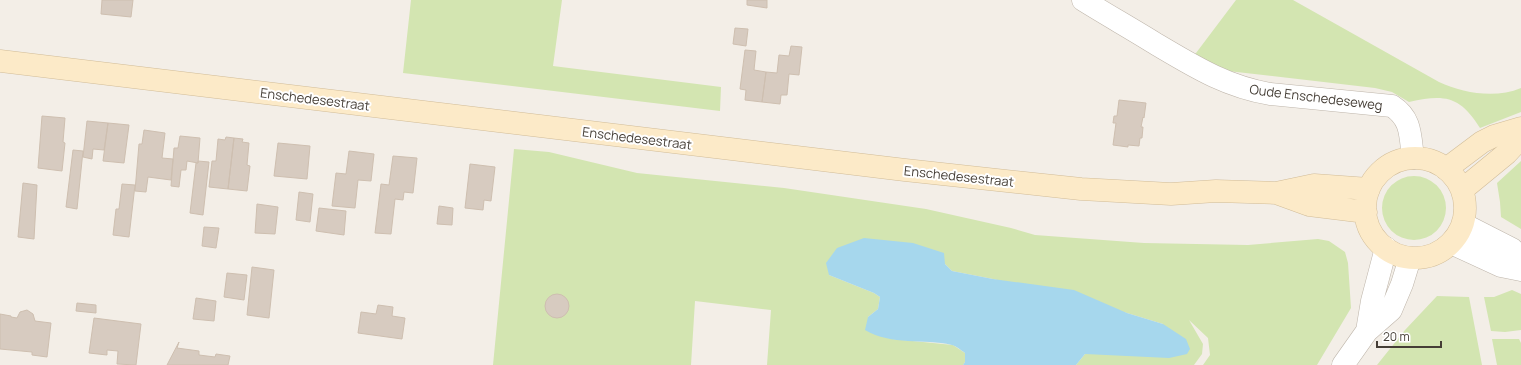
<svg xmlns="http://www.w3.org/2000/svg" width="1521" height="365" viewBox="0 0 1521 365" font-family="Manrope,sans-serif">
	<rect width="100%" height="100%" fill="#f3eee7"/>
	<path fill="#d3e5b1" d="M 411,0 L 562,0 L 553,66 L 721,87 L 720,111 L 403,73 Z
		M 1236,0 L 1293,0 L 1439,82 C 1463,93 1495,99 1521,88 L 1521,112 L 1480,128 C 1460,96 1445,94 1409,102 L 1392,92 L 1375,88 L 1228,71 L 1193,57 Z
		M 514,149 L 549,152 L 637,173 L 784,188 L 926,209 L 1011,228 L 1035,235 L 1144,243 L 1248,245 L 1318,239 L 1329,241 L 1345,252 L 1348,263 L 1351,308 L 1317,365 L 1203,365 L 1210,355 L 1208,338 L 1189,320 L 1203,344 L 1202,354 L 1194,365 L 1076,365 L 1085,354 L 1104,354 L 1163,324 L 1127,313 L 993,279 L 952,271 L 945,264 L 829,275 L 874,293 L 880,297 L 878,309 L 868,317 L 893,339 L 953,345 L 965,353 L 965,362 L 963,365 L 767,365 L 771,310 L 695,301 L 691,365 L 493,365 Z
		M 1521,161 L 1521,229 L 1501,217 L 1500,202 L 1497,183 Z
		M1382 208a32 32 0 1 1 64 0a32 32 0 1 1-64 0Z
		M 1512,290 L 1521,294 L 1521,330 L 1505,332 L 1491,331 L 1484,297 L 1494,297 Z
		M 1437,296 L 1469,297 L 1482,365 L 1377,365 L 1405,330 Z
		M 1492,339 L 1519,339 L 1521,343 L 1521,365 L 1497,365 Z"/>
	<path fill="#a6d7ed" d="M 864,238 L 913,243 L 944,253 L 945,264 L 952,271 L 993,279 L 1074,290 L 1127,313 L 1163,324 L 1186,339 L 1190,349 L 1187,354 L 1169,358 L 1085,354 L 1076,365 L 963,365 L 965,362 L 965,353 C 961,350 956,346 952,345 C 923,338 892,346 865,330 L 868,317 L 878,309 L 880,297 L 874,293 L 829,275 L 826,263 L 837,248 Z"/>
	<path fill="#d7cbc0" stroke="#cebfb0" d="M 102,0 L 133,0 L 131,17 L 101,14 Z
		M 747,0 L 767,0 L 767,8 L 747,5 Z
		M 735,28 L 748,29 L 746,46 L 733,44 Z
		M 791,46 L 802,47 L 799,75 L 789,74 L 787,95 L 781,95 L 780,104 L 762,102 L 766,72 L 777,73 L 779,55 L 789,56 Z
		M 745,50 L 756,51 L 754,70 L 766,72 L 762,102 L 745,100 L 746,90 L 740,89 Z
		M 1119,100 L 1146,103 L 1144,118 L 1143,117 L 1141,127 L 1143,127 L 1142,138 L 1140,138 L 1139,146 L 1128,145 L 1128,147 L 1113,145 L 1116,123 L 1113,123 L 1114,116 L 1117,116 Z
		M 42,116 L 65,118 L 63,142 L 65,143 L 62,171 L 38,168 Z
		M 87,121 L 108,123 L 104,150 L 93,149 L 92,159 L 83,157 Z
		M 108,123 L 129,125 L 124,163 L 103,161 Z
		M 144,130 L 165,133 L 162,158 L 173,159 L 171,180 L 148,177 L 146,192 L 135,191 L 139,144 L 142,144 Z
		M 180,136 L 200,138 L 198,163 L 187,161 L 186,170 L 181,170 L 179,187 L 171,186 L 174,148 L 178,148 Z
		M 226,137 L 234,138 L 228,189 L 209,187 L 212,161 L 216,161 L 218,139 L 225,140 Z
		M 234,138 L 243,139 L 242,142 L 249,143 L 247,165 L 250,166 L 247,191 L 228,189 Z
		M 278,143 L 310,146 L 307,179 L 274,176 Z
		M 73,150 L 83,151 L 77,209 L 66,207 Z
		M 349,151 L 374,154 L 371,181 L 358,180 L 355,208 L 332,206 L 336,173 L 346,174 Z
		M 393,156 L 417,158 L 413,193 L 404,192 L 403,200 L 395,199 L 391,234 L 375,233 L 381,184 L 389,185 Z
		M 198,161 L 209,162 L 203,215 L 190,213 L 196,163 L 198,163 Z
		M 470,164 L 495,167 L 491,201 L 484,200 L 483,210 L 465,208 Z
		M 23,183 L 37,185 L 34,239 L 18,237 Z
		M 122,184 L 135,185 L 129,237 L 113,235 L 116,209 L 119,209 Z
		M 299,192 L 313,194 L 310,222 L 296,220 Z
		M 257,204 L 278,207 L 275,234 L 255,233 Z
		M 439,206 L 453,208 L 452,225 L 437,224 Z
		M 319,208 L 346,211 L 344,235 L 316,231 Z
		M 204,227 L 219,228 L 216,248 L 202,246 Z
		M 252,267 L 274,270 L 269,318 L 247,315 Z
		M 227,273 L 247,275 L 244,300 L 224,297 Z
		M545 306a12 12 0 1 1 24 0a12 12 0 1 1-24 0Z
		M 196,298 L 216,301 L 214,321 L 193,319 Z
		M 77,303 L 96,305 L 96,313 L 76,311 Z
		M 378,305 L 393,307 L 392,316 L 405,318 L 402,339 L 358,333 L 361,312 L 376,314 Z
		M 27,310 L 33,314 L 35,321 L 51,323 L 47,357 L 32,355 L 32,352 L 0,349 L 0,314 L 11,316 L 11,317 L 17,318 L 20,312 Z
		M 94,318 L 141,324 L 136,365 L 117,364 L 118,351 L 107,350 L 107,355 L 89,353 Z
		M 179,342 L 177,348 L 199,351 L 199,355 L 215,357 L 216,354 L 230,356 L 228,365 L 167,365 Z"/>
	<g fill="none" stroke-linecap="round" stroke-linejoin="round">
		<g stroke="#beb5aa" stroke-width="23">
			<path id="minor" d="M 1083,0 C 1107,15 1132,29 1156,44 C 1195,67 1225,86 1270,94 L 1392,106 C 1412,119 1410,136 1413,158"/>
		</g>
		<g stroke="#beb5aa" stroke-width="23">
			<path id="tertiary" d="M 1463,224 L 1512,249 L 1521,259
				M 1451,243 L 1501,266 L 1521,270
				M 1367,331 L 1372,301 L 1386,248
				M 1343,365 L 1367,331 L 1391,310 L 1402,284 L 1410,258"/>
		</g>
		<g stroke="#d1bc98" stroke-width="23">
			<path id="secondary" d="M 0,61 L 905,170 L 1081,189 L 1171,194 L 1216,191 L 1276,193 L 1314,185 L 1369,189
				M1365 208a50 50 0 1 1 100 0a50 50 0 1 1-100 0Z
				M 1446,169 L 1482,142 L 1494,136 L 1521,128
				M 1462,190 L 1507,153 L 1521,138
				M 1276,193 L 1309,205 L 1366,212"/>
		</g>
		<use href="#minor" stroke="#fff" stroke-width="22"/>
		<use href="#tertiary" stroke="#fff" stroke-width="22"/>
		<use href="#secondary" stroke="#fceac8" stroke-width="22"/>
	</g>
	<g text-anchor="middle" stroke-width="4" stroke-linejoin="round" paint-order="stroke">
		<g font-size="13" fill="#453e36" stroke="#fff">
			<text transform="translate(1316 97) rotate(7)" y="5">Oude Enschedeseweg</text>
			<text transform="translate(315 99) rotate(7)" y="5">Enschedesestraat</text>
			<text transform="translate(637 138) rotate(7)" y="5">Enschedesestraat</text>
			<text transform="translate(959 176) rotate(6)" y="5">Enschedesestraat</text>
		</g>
	</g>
	<path d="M1377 341v6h64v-6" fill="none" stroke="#453e36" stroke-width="2"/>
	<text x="1383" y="341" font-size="12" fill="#453e36" stroke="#ffffff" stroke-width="3" paint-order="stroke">20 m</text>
</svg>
